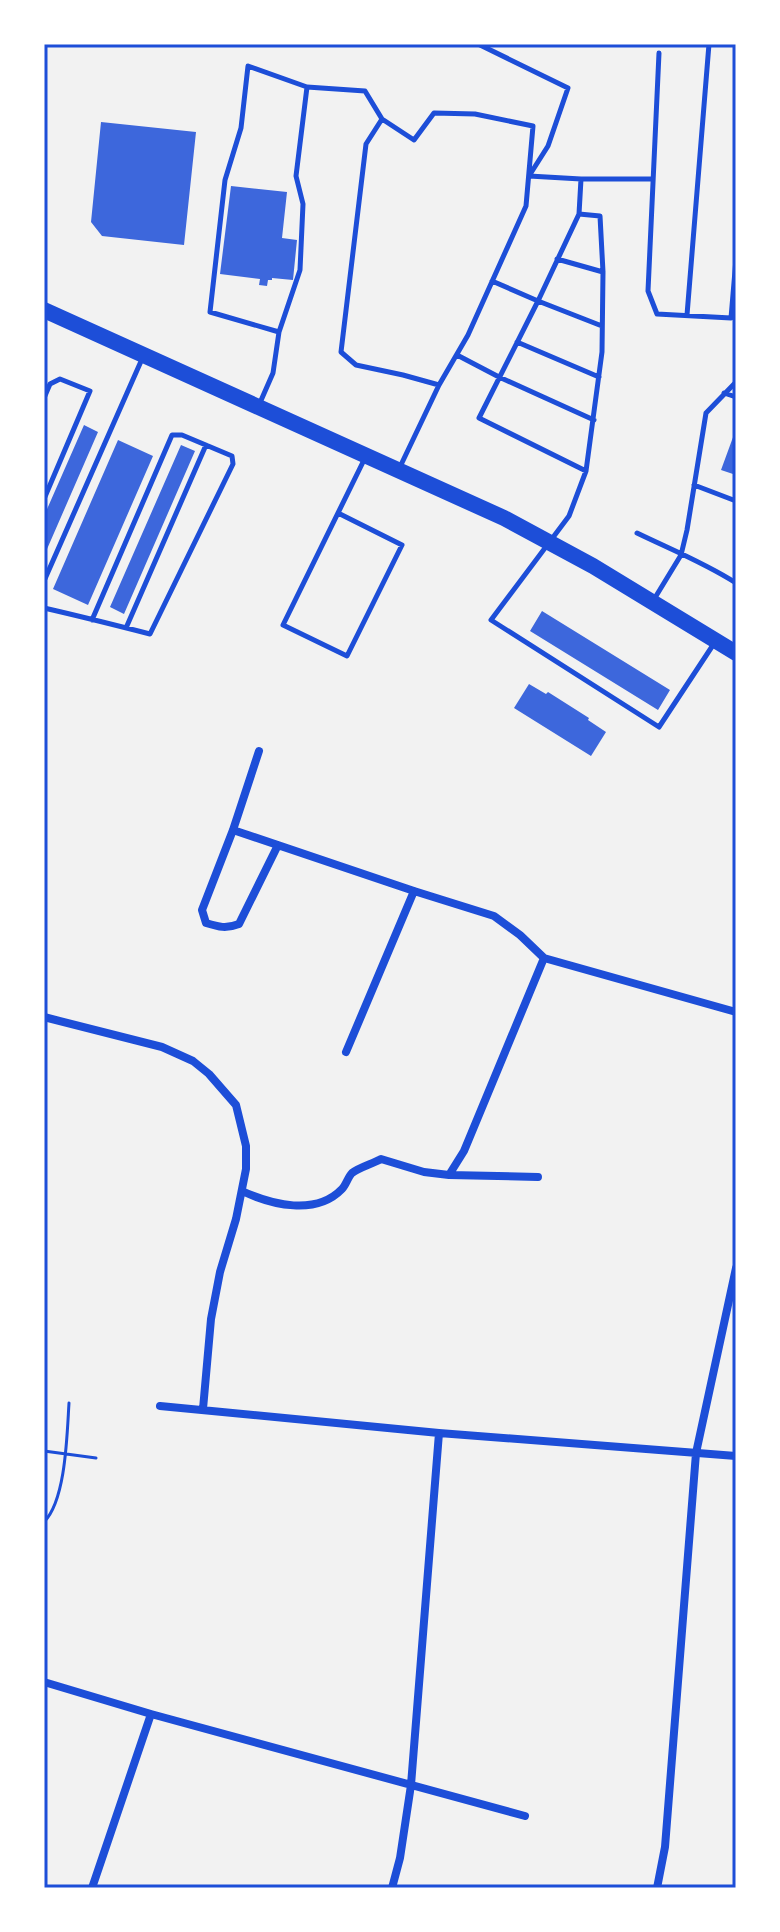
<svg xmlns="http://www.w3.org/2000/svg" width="780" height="1932" viewBox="0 0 780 1932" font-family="'Sofia Sans Condensed',sans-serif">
	<rect width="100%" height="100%" fill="#f2f2f2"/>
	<path fill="#3d67dc" d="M 101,122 L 196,132 L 184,245 L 102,236 L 91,222 Z
		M 231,186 L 287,192 L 282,238 L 297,240 L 293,280 L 272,278 L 272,280 L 268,280 L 267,286 L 259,285 L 260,279 L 220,274 Z
		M 84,425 L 98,432 L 44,556 L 44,516 Z
		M 736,429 L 736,475 L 721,470 Z
		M 118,440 L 153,456 L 88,605 L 53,589 Z
		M 181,445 L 195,451 L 124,614 L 110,607 Z
		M 542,611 L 670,690 L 658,710 L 530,631 Z
		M 529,684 L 546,694 L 548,692 L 589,718 L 588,720 L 606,732 L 591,756 L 514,708 Z"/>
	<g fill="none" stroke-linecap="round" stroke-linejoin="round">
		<path stroke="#1d4ed8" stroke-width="3" d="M 44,1406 L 45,1405
			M 44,1451 L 96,1458
			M 44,1522 C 66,1500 67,1434 69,1403"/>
		<path stroke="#1d4ed8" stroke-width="5" d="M 478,44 L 568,88 L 548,146 L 529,176 L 581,179 L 653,179
			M 659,53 L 648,291 L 657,314 L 731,318 L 736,259
			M 382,119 L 366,144 L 341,352 L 356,365 L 403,375 L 439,385
			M 581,179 L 579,214 L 538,301 L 602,326
			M 579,214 L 600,216 L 603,272 L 602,352 L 586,471 L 569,516 L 491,620 L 659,727 L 715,642
			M 557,259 L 603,272
			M 492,281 L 538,301 L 479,418 L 586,471
			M 687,315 L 709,44
			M 279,332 L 210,312 L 225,180 L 241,128 L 248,66 L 307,87
			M 517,342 L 599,377
			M 457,355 L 499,377 L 594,420
			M 724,393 L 736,397
			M 44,398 L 50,384 L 60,379 L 90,391 L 44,499
			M 259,405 L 273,373 L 279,332 L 300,270 L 303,204 L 296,176 L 307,87 L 365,91 L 382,119 L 414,140 L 434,113 L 475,114 L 533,126 L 526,206 L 468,335 L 439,385 L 399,469
			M 694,485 L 736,501
			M 338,513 L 402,545 L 347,656 L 283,625 L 364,460
			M 637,533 C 670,549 705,563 736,583
			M 44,581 L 142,359
			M 653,601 L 681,555 L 687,530 L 706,413 L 736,382
			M 44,608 C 79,616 115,625 150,634 L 233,464 L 232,456 L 182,435 L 172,435 L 92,620
			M 126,628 L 206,445"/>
		<path stroke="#1d4ed8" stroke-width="8" d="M 259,751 L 233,830 L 202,910 L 206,923 C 219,927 226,929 239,924 L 278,845
			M 233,830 L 414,891 L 494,916 L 520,935 L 544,958 L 736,1012
			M 44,1017 L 162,1047 L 193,1061 L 209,1074 L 236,1105 L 246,1146 L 246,1169 L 236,1219 L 220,1272 L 211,1319 L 203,1409
			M 346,1052 L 414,891
			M 449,1175 L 538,1177
			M 242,1191 C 272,1205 316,1216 342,1189 C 346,1185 348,1177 352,1173 C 360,1167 372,1164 381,1159 L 424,1172 L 449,1175 L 464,1151 L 544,958
			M 160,1406 L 439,1433 L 736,1456
			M 44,1682 L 151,1714 L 525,1816
			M 92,1888 L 151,1714
			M 392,1888 L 400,1858 L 411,1785 L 439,1433
			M 657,1888 L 665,1847 L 696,1453 L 736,1268"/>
		<path stroke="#1d4ed8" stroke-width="16" d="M 44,310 L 504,518 L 593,566 L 736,653"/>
	</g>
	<rect width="780" height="1932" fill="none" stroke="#ffffff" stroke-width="92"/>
	<rect x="46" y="46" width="688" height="1840" fill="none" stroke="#1d4ed8" stroke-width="3"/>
</svg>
